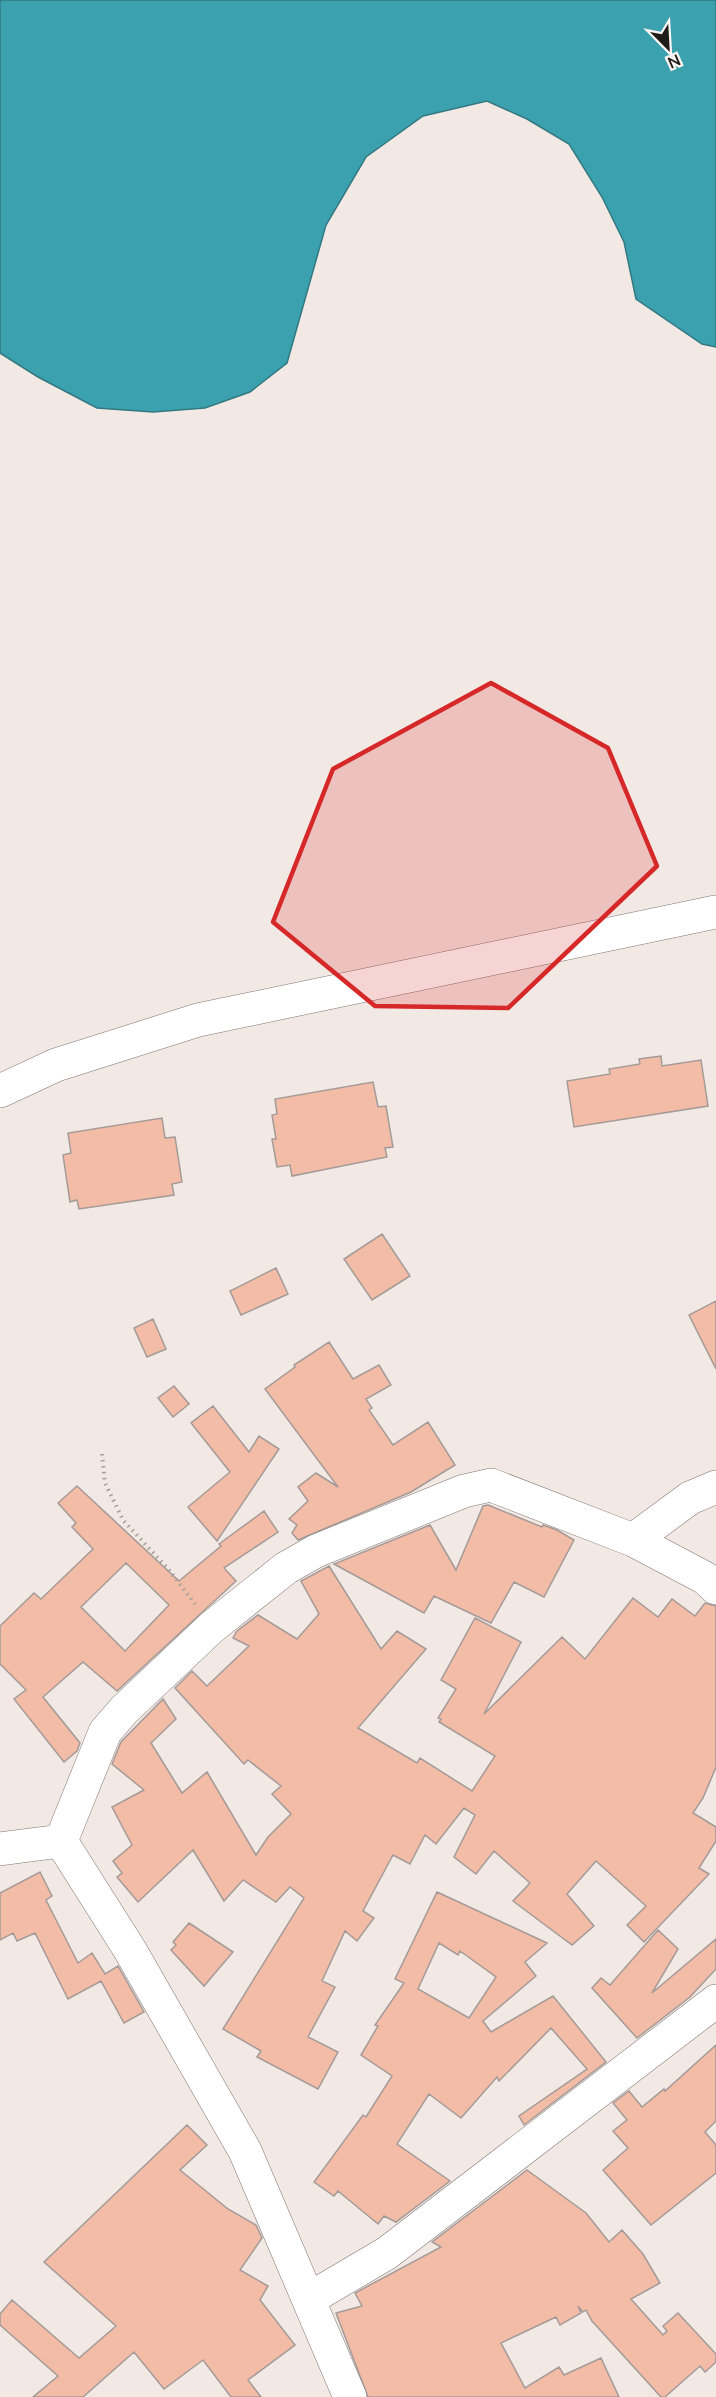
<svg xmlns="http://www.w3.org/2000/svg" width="716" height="2397" viewBox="0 0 716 2397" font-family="'Nunito Sans',sans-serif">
	<rect width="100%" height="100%" fill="#f2e8e4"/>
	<path fill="#3ba1af" stroke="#327982" stroke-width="1.5" d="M 0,0 L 716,0 L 716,347 L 702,344 L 636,299 L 624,242 L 602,197 L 569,144 L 527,119 L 487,101 L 423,116 L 366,157 L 326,225 L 287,363 L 250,392 L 205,408 L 153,412 L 97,408 L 38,377 L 0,353 Z"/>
	<path fill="#f3bca7" stroke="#a49a97" stroke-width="1.5" fill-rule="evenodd" d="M 661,1056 L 662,1066 L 701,1060 L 708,1106 L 574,1127 L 567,1081 L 610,1074 L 609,1069 L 640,1064 L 639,1059 Z
		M 373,1082 L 378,1107 L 386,1106 L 393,1147 L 385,1148 L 387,1157 L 292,1176 L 290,1165 L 277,1167 L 272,1139 L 276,1139 L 272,1115 L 277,1114 L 275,1099 Z
		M 162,1118 L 165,1138 L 175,1137 L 182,1182 L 172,1184 L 174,1195 L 79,1209 L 77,1200 L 70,1202 L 63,1155 L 71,1153 L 68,1133 Z
		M 382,1234 L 410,1276 L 372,1300 L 344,1259 Z
		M 276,1268 L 288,1294 L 241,1315 L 230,1291 Z
		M 716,1301 L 716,1369 L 689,1315 Z
		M 153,1319 L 166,1349 L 147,1357 L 134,1328 Z
		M 329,1342 L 353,1379 L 379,1365 L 391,1385 L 366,1399 L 372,1408 L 369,1410 L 393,1445 L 428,1422 L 455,1465 L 411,1492 L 298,1540 L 292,1533 L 297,1525 L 289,1519 L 308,1501 L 298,1487 L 316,1473 L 338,1487 L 265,1389 L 295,1367 L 294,1365 Z
		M 174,1386 L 189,1404 L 173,1417 L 158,1398 Z
		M 213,1406 L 249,1452 L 259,1436 L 279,1449 L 217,1541 L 188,1507 L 230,1472 L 191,1423 Z
		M 77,1486 L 179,1581 L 221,1546 L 219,1544 L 264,1511 L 278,1532 L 224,1568 L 236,1581 L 117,1691 L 83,1662 L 43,1697 L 80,1743 L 77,1751 L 64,1762 L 14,1699 L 26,1690 L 0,1664 L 0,1626 L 34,1593 L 41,1599 L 93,1549 L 72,1527 L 76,1523 L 58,1503 ZM 126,1563 L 169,1605 L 125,1651 L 81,1607 Z
		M 488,1505 L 542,1527 L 543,1525 L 557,1530 L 574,1540 L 544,1597 L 514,1582 L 491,1623 L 434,1596 L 424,1613 L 334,1564 L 430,1525 L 456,1570 L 483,1506 Z
		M 329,1566 L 381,1649 L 397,1631 L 426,1649 L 358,1728 L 417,1763 L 420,1758 L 472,1791 L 495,1756 L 439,1722 L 441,1719 L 438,1718 L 456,1689 L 441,1680 L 475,1618 L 521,1642 L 484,1714 L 562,1637 L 585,1659 L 633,1598 L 658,1617 L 672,1599 L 695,1616 L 705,1603 L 716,1606 L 716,1767 L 703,1798 L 693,1813 L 716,1827 L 716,1841 L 699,1868 L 709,1874 L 644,1942 L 627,1925 L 646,1906 L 596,1861 L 567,1894 L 594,1926 L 572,1945 L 513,1901 L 530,1883 L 494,1851 L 476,1874 L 454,1857 L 475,1815 L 464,1808 L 436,1844 L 425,1835 L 410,1864 L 393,1855 L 363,1911 L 374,1918 L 357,1941 L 345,1931 L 322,1981 L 335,1987 L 308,2037 L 338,2052 L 318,2089 L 257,2057 L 261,2051 L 223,2029 L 304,1898 L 290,1887 L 276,1902 L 243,1880 L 224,1901 L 193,1850 L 138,1902 L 117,1877 L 122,1873 L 113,1861 L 132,1845 L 112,1807 L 144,1790 L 112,1764 L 121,1742 L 163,1699 L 176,1719 L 151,1743 L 182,1793 L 207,1772 L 256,1855 L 268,1837 L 291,1814 L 272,1794 L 281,1786 L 248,1760 L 244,1764 L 175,1688 L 192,1671 L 207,1686 L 249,1646 L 233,1638 L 237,1631 L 258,1615 L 297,1639 L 319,1614 L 301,1581 Z
		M 40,1872 L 52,1896 L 46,1900 L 78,1963 L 92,1953 L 105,1974 L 118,1966 L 144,2012 L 124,2023 L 101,1981 L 68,1999 L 35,1933 L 17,1941 L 13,1933 L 0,1940 L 0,1893 Z
		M 437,1892 L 547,1943 L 525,1962 L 536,1976 L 483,2021 L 491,2032 L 553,1996 L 606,2062 L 524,2125 L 519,2116 L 587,2069 L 551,2028 L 499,2081 L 497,2077 L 461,2118 L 429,2094 L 397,2144 L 450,2181 L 396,2222 L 384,2216 L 378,2224 L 338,2191 L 334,2196 L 314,2182 L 363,2115 L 366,2117 L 392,2076 L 361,2055 L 378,2026 L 375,2025 L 404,1983 L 395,1979 ZM 439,1943 L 458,1955 L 460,1951 L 496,1977 L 469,2018 L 418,1989 Z
		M 189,1923 L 233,1952 L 204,1986 L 171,1950 L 176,1945 L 173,1942 Z
		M 658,1930 L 678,1949 L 652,1993 L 716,1939 L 716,1969 L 690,1997 L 637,2038 L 592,1988 L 601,1978 L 610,1985 Z
		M 716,2045 L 716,2121 L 705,2132 L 716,2145 L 716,2173 L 651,2225 L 603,2170 L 628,2148 L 613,2131 L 627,2120 L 613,2103 L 629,2091 L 642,2107 L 664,2089 L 665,2091 Z
		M 187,2125 L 207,2145 L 180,2170 L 228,2209 L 256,2225 L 262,2238 L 240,2270 L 268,2286 L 260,2300 L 295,2345 L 248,2380 L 261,2397 L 231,2397 L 203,2360 L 164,2389 L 134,2352 L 83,2397 L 33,2397 L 58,2376 L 0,2325 L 0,2314 L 12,2300 L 79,2358 L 116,2326 L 44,2262 Z
		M 527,2170 L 586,2213 L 609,2242 L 622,2230 L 643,2254 L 660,2283 L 631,2299 L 663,2335 L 667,2331 L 663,2326 L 678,2313 L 716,2354 L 716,2362 L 705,2372 L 700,2366 L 665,2397 L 661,2397 L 592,2321 L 586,2310 L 583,2312 L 578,2306 L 581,2313 L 560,2325 L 556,2317 L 501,2343 L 525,2388 L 559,2367 L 564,2375 L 601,2358 L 619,2397 L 368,2397 L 336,2313 L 362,2306 L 355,2293 L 441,2247 L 432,2242 Z"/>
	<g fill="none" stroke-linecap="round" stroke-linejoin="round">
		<g stroke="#7f7672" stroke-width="34">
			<path id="street" d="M 0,1091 L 56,1065 L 198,1020 L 716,912
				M 633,1540 L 690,1498 L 716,1487
				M 61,1841 L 105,1732 L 124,1710 L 212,1627 L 286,1568 L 316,1551 L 464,1491 L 491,1485 L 633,1540 L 705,1578 L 716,1588
				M 61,1841 L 130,1950 L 245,2151 L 350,2397
				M 0,1849 L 61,1841
				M 309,2299 L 387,2253 L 716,2001"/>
		</g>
		<path stroke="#a59e9a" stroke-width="4" stroke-dasharray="1.5 4.5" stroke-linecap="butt" d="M 102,1454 L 105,1483 L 123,1520 L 169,1570 L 195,1604"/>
		<use href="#street" stroke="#fff" stroke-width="33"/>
	</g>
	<path fill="#d62828" fill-opacity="0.2" stroke="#d62828" stroke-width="4.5" stroke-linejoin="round" d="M 491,683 L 608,748 L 657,866 L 508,1008 L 375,1006 L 273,922 L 333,769 Z"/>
	<g transform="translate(668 48) rotate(156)" stroke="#fef6f3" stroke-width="4.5" paint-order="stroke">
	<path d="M0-4.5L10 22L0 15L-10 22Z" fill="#1e1b19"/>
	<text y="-9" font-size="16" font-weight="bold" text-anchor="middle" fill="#1e1b19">N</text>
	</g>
</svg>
